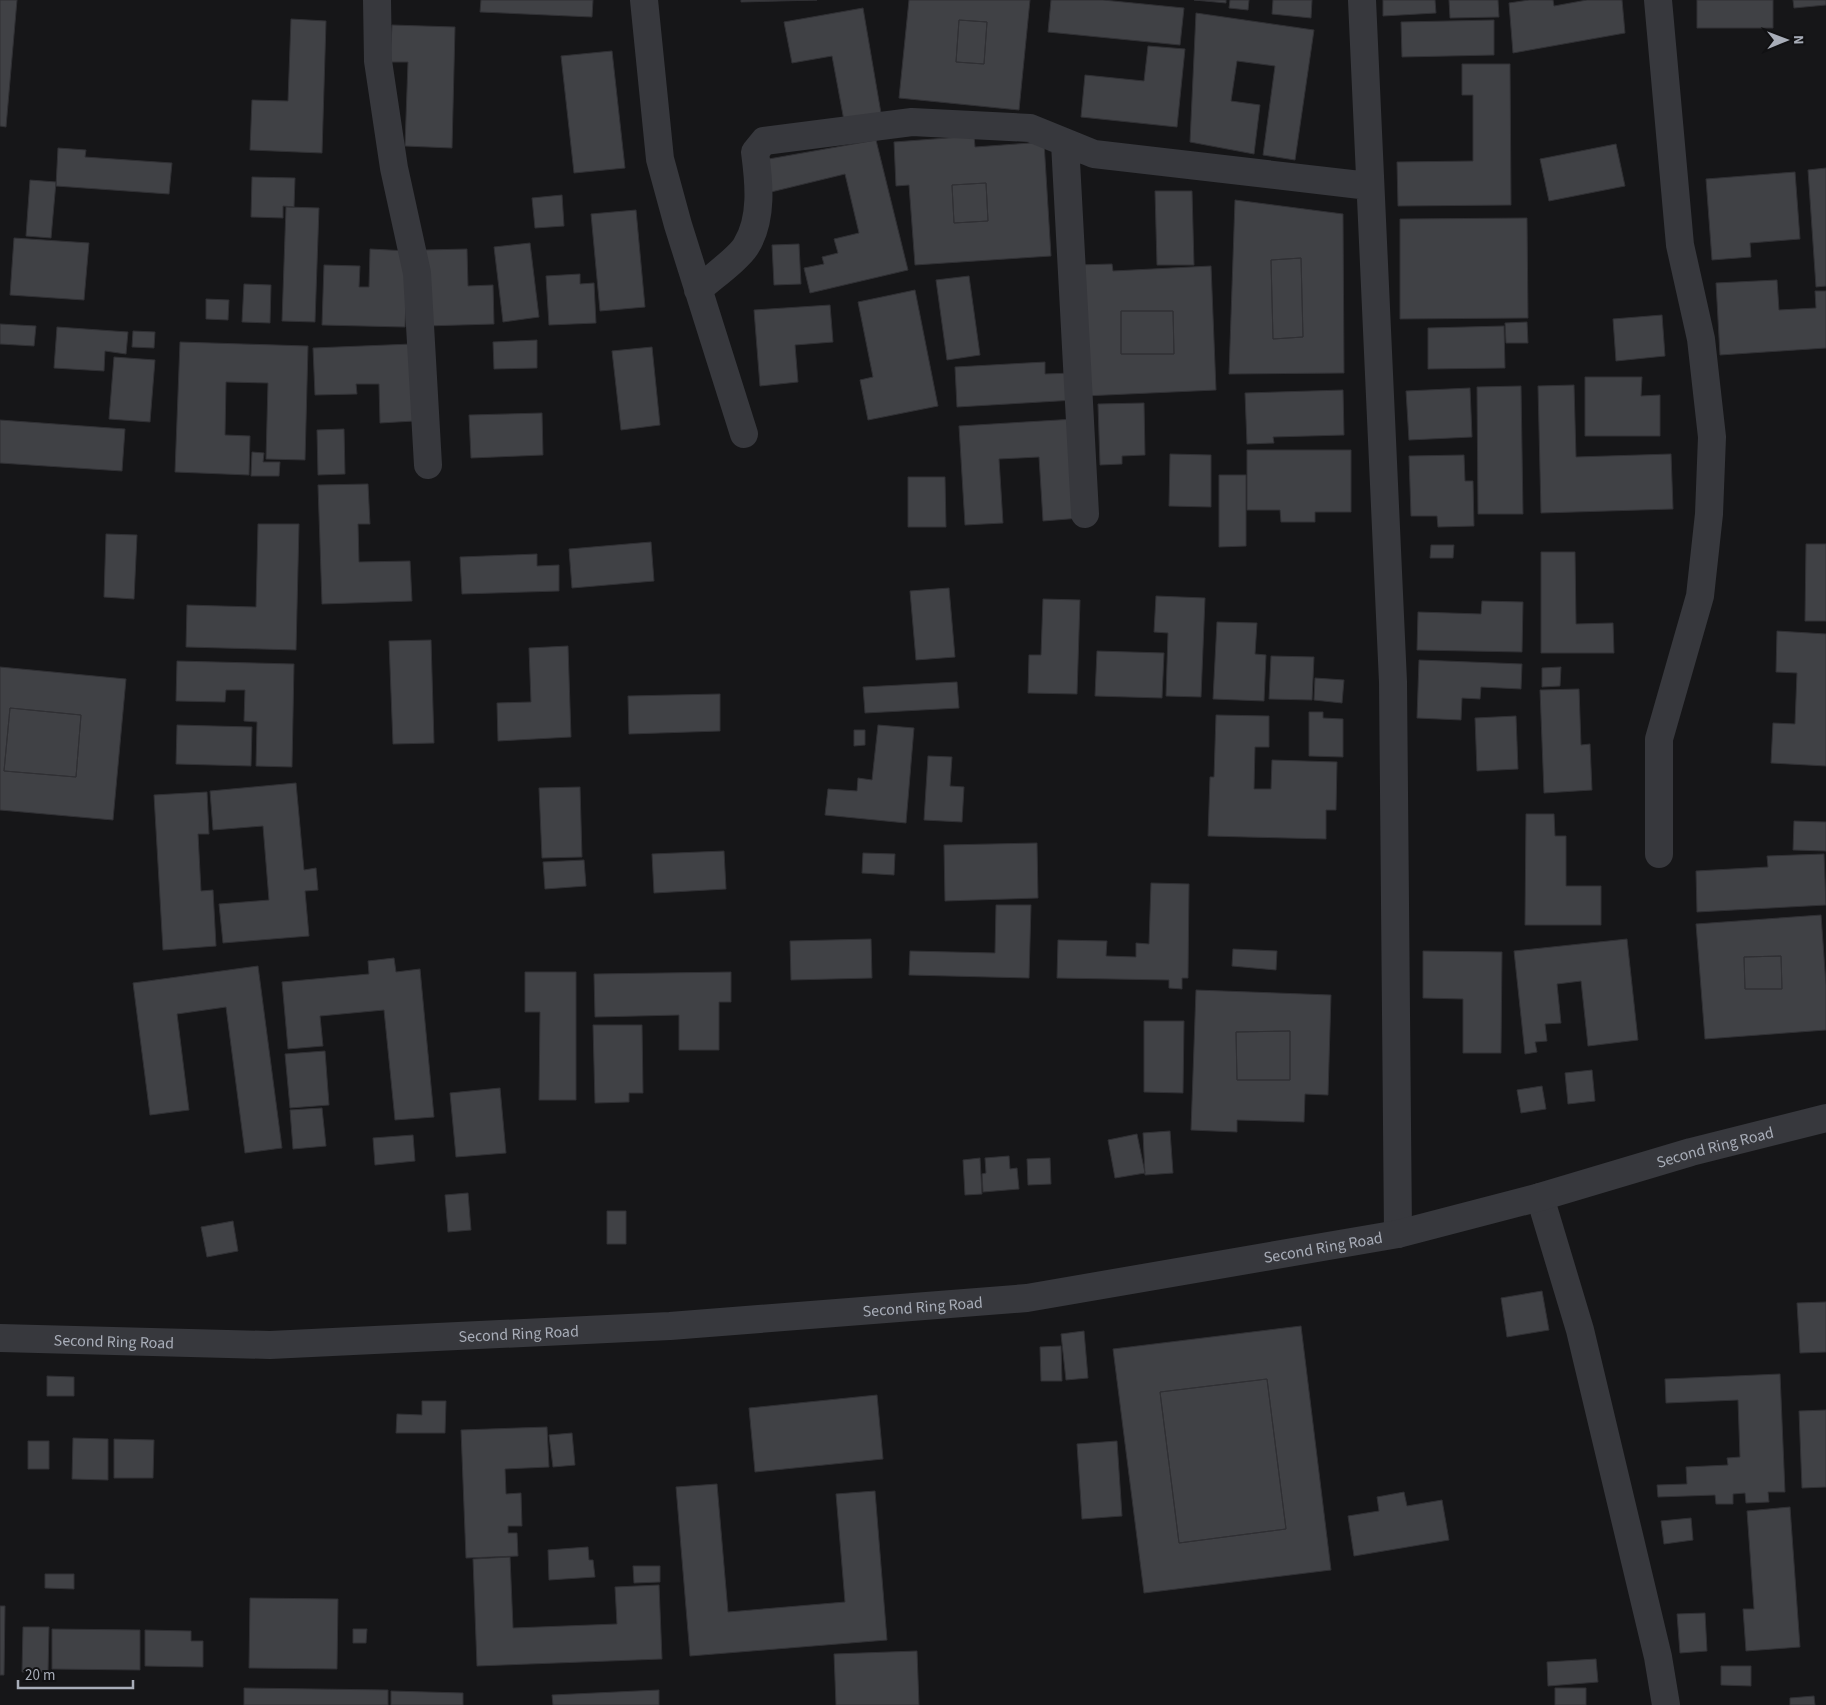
<svg xmlns="http://www.w3.org/2000/svg" width="1826" height="1705" font-family="'Source Sans 3',sans-serif">
<style>
.building{fill:#404145;stroke:#303034;fill-rule:evenodd}
.lines{fill:none;stroke-linecap:round;stroke-linejoin:round}
.minor{stroke:#37383d;stroke-width:28}
.tertiary{stroke:#37383d;stroke-width:28}
.labels{text-anchor:middle;stroke-width:5;stroke-linejoin:round;paint-order:stroke}
.street-label{font-size:16px;fill:#a8adb8;stroke:#111113}
</style>
<rect width="100%" height="100%" fill="#161618"/>
<path class="building" d="M 0,0 L 17,0 L 6,127 L 0,126 Z
M 481,0 L 593,0 L 592,17 L 480,12 Z
M 741,0 L 817,0 L 741,2 Z
M 909,0 L 1030,0 L 1019,110 L 899,98 ZM 959,20 L 987,22 L 984,64 L 956,62 Z
M 1051,0 L 1103,0 L 1184,8 L 1180,45 L 1048,32 Z
M 1194,0 L 1226,0 L 1226,3 Z
M 1230,0 L 1249,0 L 1248,10 L 1229,8 Z
M 1273,0 L 1312,0 L 1311,18 L 1272,14 Z
M 1383,0 L 1435,0 L 1436,13 L 1383,16 Z
M 1449,0 L 1498,0 L 1499,17 L 1450,18 Z
M 1529,0 L 1553,0 L 1554,6 L 1587,0 L 1622,0 L 1625,33 L 1513,53 L 1509,3 Z
M 1697,0 L 1773,0 L 1773,28 L 1697,28 Z
M 1793,0 L 1826,0 L 1826,5 L 1794,8 Z
M 863,8 L 882,119 L 845,126 L 832,56 L 792,63 L 784,22 Z
M 1196,13 L 1314,30 L 1295,160 L 1263,155 L 1275,66 L 1237,61 L 1231,101 L 1260,105 L 1254,154 L 1190,142 Z
M 291,19 L 326,21 L 322,153 L 250,150 L 252,100 L 288,101 Z
M 959,20 L 987,22 L 984,64 L 956,62 Z
M 1494,20 L 1494,55 L 1402,57 L 1401,22 Z
M 392,25 L 455,27 L 452,148 L 405,146 L 408,62 L 390,62 Z
M 1148,46 L 1185,49 L 1177,127 L 1081,117 L 1085,75 L 1144,81 Z
M 612,51 L 625,168 L 574,173 L 561,56 Z
M 1462,64 L 1510,64 L 1511,205 L 1398,206 L 1397,162 L 1473,161 L 1473,95 L 1462,95 Z
M 974,136 L 975,147 L 1044,142 L 1051,256 L 915,265 L 909,185 L 896,186 L 894,142 ZM 986,183 L 988,221 L 954,223 L 952,185 Z
M 876,140 L 908,270 L 810,293 L 804,268 L 824,264 L 822,257 L 838,253 L 834,239 L 859,233 L 845,174 L 771,192 L 763,160 Z
M 1616,144 L 1625,186 L 1549,201 L 1540,159 Z
M 58,148 L 86,150 L 85,157 L 172,163 L 169,194 L 56,186 Z
M 1826,168 L 1826,286 L 1816,287 L 1808,170 Z
M 1795,172 L 1800,239 L 1750,243 L 1751,257 L 1712,260 L 1706,179 Z
M 252,177 L 295,178 L 294,207 L 283,206 L 283,218 L 251,217 Z
M 30,180 L 56,182 L 51,238 L 26,236 Z
M 986,183 L 988,221 L 954,223 L 952,185 Z
M 1155,191 L 1192,191 L 1194,265 L 1157,265 Z
M 562,195 L 564,226 L 535,228 L 532,198 Z
M 1235,200 L 1343,214 L 1344,373 L 1229,374 ZM 1301,258 L 1303,337 L 1273,339 L 1271,260 Z
M 286,207 L 319,208 L 315,322 L 282,321 Z
M 636,210 L 645,307 L 600,311 L 591,214 Z
M 1527,218 L 1528,318 L 1400,319 L 1400,219 Z
M 14,238 L 89,243 L 84,300 L 10,295 Z
M 530,243 L 539,317 L 503,322 L 494,247 Z
M 799,244 L 801,284 L 774,285 L 772,245 Z
M 370,249 L 408,251 L 405,327 L 322,325 L 324,265 L 360,266 L 359,287 L 369,287 Z
M 467,249 L 468,286 L 493,285 L 494,324 L 425,326 L 425,250 Z
M 1301,258 L 1303,337 L 1273,339 L 1271,260 Z
M 1112,264 L 1113,271 L 1211,266 L 1216,390 L 1084,396 L 1077,265 ZM 1121,311 L 1173,311 L 1174,354 L 1121,354 Z
M 580,274 L 580,284 L 594,283 L 596,323 L 549,325 L 546,276 Z
M 969,276 L 980,355 L 947,360 L 936,280 Z
M 1777,280 L 1779,310 L 1816,308 L 1815,291 L 1826,291 L 1826,348 L 1720,355 L 1716,283 Z
M 244,284 L 271,285 L 270,323 L 242,322 Z
M 915,290 L 938,406 L 868,420 L 860,380 L 873,377 L 858,302 Z
M 206,299 L 229,300 L 228,320 L 206,319 Z
M 830,305 L 833,342 L 795,345 L 798,382 L 760,386 L 754,310 Z
M 1121,311 L 1173,311 L 1174,354 L 1121,354 Z
M 1662,315 L 1665,356 L 1616,361 L 1613,319 Z
M 1527,322 L 1528,343 L 1506,343 L 1505,323 Z
M 0,324 L 36,326 L 34,346 L 0,344 Z
M 1504,326 L 1505,368 L 1428,369 L 1428,328 Z
M 57,327 L 128,332 L 126,354 L 105,351 L 104,371 L 54,368 Z
M 133,331 L 155,332 L 154,348 L 132,347 Z
M 537,340 L 537,368 L 494,369 L 493,342 Z
M 180,342 L 308,346 L 305,460 L 266,459 L 268,383 L 226,382 L 225,435 L 250,436 L 249,475 L 175,472 Z
M 412,344 L 414,421 L 380,423 L 379,384 L 356,384 L 357,394 L 315,395 L 313,348 Z
M 652,347 L 660,425 L 621,430 L 612,351 Z
M 114,357 L 155,360 L 150,422 L 109,419 Z
M 1045,362 L 1045,374 L 1073,373 L 1075,400 L 957,407 L 955,367 Z
M 1585,377 L 1642,377 L 1641,396 L 1660,395 L 1660,436 L 1585,436 Z
M 1574,385 L 1576,457 L 1671,454 L 1673,509 L 1541,513 L 1538,386 Z
M 1521,386 L 1523,514 L 1478,514 L 1477,387 Z
M 1470,388 L 1472,437 L 1409,440 L 1406,391 Z
M 1343,390 L 1344,435 L 1273,437 L 1274,443 L 1247,444 L 1245,393 Z
M 1144,403 L 1145,455 L 1122,456 L 1122,464 L 1100,465 L 1098,404 Z
M 542,413 L 543,455 L 471,458 L 469,415 Z
M 1075,419 L 1081,518 L 1043,521 L 1039,457 L 999,459 L 1003,523 L 965,525 L 959,426 Z
M 0,420 L 125,429 L 122,471 L 0,463 Z
M 344,429 L 345,474 L 318,475 L 317,430 Z
M 1247,450 L 1351,450 L 1351,512 L 1315,512 L 1315,522 L 1281,522 L 1280,510 L 1247,510 Z
M 252,452 L 264,453 L 263,462 L 280,462 L 279,476 L 251,476 Z
M 1170,454 L 1211,455 L 1211,507 L 1169,506 Z
M 1464,455 L 1465,481 L 1473,481 L 1474,526 L 1438,527 L 1437,516 L 1411,516 L 1409,456 Z
M 1219,475 L 1246,475 L 1246,546 L 1219,547 Z
M 908,477 L 945,477 L 946,527 L 908,527 Z
M 368,484 L 370,524 L 358,524 L 359,562 L 410,561 L 412,601 L 322,604 L 318,485 Z
M 258,524 L 299,524 L 296,650 L 186,647 L 187,605 L 256,607 Z
M 106,534 L 137,535 L 134,599 L 104,597 Z
M 651,542 L 654,581 L 572,588 L 569,549 Z
M 1806,544 L 1826,544 L 1826,621 L 1805,621 Z
M 1431,545 L 1454,545 L 1453,558 L 1430,558 Z
M 1541,552 L 1575,552 L 1576,624 L 1613,623 L 1614,653 L 1541,653 Z
M 537,554 L 537,566 L 559,565 L 559,591 L 462,594 L 460,557 Z
M 949,588 L 955,657 L 916,660 L 910,591 Z
M 1156,596 L 1205,598 L 1201,697 L 1166,696 L 1168,633 L 1154,632 Z
M 1043,599 L 1080,600 L 1077,694 L 1028,693 L 1029,655 L 1041,655 Z
M 1482,601 L 1523,602 L 1522,652 L 1417,650 L 1418,612 L 1481,614 Z
M 1217,622 L 1257,623 L 1255,654 L 1266,655 L 1264,701 L 1213,699 Z
M 1777,631 L 1826,634 L 1826,766 L 1771,763 L 1773,723 L 1795,724 L 1797,673 L 1776,672 Z
M 431,640 L 434,743 L 393,744 L 389,641 Z
M 568,646 L 571,737 L 498,741 L 497,703 L 531,702 L 529,648 Z
M 1097,651 L 1164,653 L 1162,698 L 1095,696 Z
M 1271,656 L 1314,657 L 1312,700 L 1269,699 Z
M 1419,660 L 1522,664 L 1521,689 L 1481,687 L 1480,699 L 1462,698 L 1461,720 L 1417,718 Z
M 177,661 L 294,664 L 292,767 L 256,766 L 257,722 L 244,721 L 245,690 L 226,690 L 225,702 L 176,701 Z
M 0,667 L 126,679 L 113,820 L 0,810 ZM 10,708 L 81,715 L 76,777 L 4,771 Z
M 1561,667 L 1560,686 L 1542,687 L 1542,668 Z
M 1315,678 L 1344,680 L 1342,703 L 1314,700 Z
M 957,682 L 959,708 L 865,713 L 863,687 Z
M 1579,689 L 1581,745 L 1590,744 L 1592,790 L 1544,793 L 1540,690 Z
M 720,694 L 720,731 L 629,734 L 628,696 Z
M 10,708 L 81,715 L 76,777 L 4,771 Z
M 1309,712 L 1323,712 L 1323,718 L 1343,719 L 1343,757 L 1309,756 Z
M 1216,715 L 1269,716 L 1269,747 L 1255,747 L 1254,789 L 1271,789 L 1272,760 L 1337,762 L 1336,810 L 1326,810 L 1326,839 L 1208,836 L 1210,777 L 1214,777 Z
M 1516,716 L 1518,769 L 1477,771 L 1475,718 Z
M 177,725 L 252,727 L 251,766 L 176,764 Z
M 878,725 L 914,728 L 906,823 L 825,815 L 828,789 L 857,791 L 858,778 L 872,780 Z
M 854,730 L 865,730 L 865,745 L 854,746 Z
M 928,756 L 952,757 L 950,786 L 964,787 L 962,822 L 924,820 Z
M 296,783 L 304,870 L 316,868 L 318,890 L 305,891 L 309,936 L 223,943 L 219,904 L 269,900 L 263,826 L 213,830 L 210,791 Z
M 580,787 L 582,857 L 542,858 L 539,788 Z
M 207,792 L 209,834 L 198,834 L 201,891 L 213,890 L 216,946 L 163,950 L 154,795 Z
M 1526,814 L 1554,814 L 1555,836 L 1566,836 L 1566,886 L 1601,886 L 1601,925 L 1525,925 Z
M 1794,821 L 1826,822 L 1826,851 L 1793,850 Z
M 1037,843 L 1038,898 L 945,901 L 944,845 Z
M 724,851 L 726,889 L 654,893 L 652,854 Z
M 863,853 L 895,854 L 894,875 L 862,873 Z
M 1824,854 L 1826,905 L 1697,912 L 1696,871 L 1768,867 L 1767,856 Z
M 584,860 L 586,886 L 545,889 L 543,862 Z
M 1151,883 L 1189,884 L 1188,978 L 1182,978 L 1182,989 L 1169,988 L 1169,980 L 1057,978 L 1058,940 L 1107,941 L 1106,956 L 1136,957 L 1136,943 L 1149,944 Z
M 996,905 L 1031,905 L 1029,978 L 909,975 L 910,951 L 995,953 Z
M 1821,915 L 1826,985 L 1826,1030 L 1705,1039 L 1696,924 ZM 1781,956 L 1782,989 L 1745,989 L 1744,957 Z
M 871,939 L 872,978 L 791,980 L 790,941 Z
M 1627,939 L 1638,1040 L 1588,1046 L 1581,981 L 1557,984 L 1561,1023 L 1545,1024 L 1547,1041 L 1535,1042 L 1537,1052 L 1525,1054 L 1514,951 Z
M 1233,949 L 1277,951 L 1276,970 L 1232,966 Z
M 1423,951 L 1502,952 L 1501,1053 L 1463,1053 L 1463,999 L 1423,998 Z
M 1781,956 L 1782,989 L 1745,989 L 1744,957 Z
M 394,958 L 396,972 L 420,969 L 434,1117 L 395,1120 L 384,1010 L 320,1016 L 323,1046 L 288,1049 L 282,982 L 369,974 L 368,961 Z
M 258,966 L 282,1148 L 245,1153 L 226,1007 L 177,1014 L 189,1110 L 150,1115 L 133,983 Z
M 525,972 L 576,972 L 576,1100 L 539,1100 L 540,1012 L 525,1012 Z
M 731,972 L 731,1002 L 719,1002 L 719,1050 L 679,1050 L 679,1015 L 595,1017 L 594,974 Z
M 1196,990 L 1331,995 L 1328,1095 L 1305,1094 L 1304,1122 L 1237,1120 L 1237,1132 L 1191,1130 ZM 1290,1031 L 1290,1080 L 1237,1080 L 1236,1032 Z
M 1144,1021 L 1184,1021 L 1183,1093 L 1144,1092 Z
M 593,1025 L 642,1025 L 643,1093 L 629,1093 L 629,1102 L 595,1103 Z
M 1290,1031 L 1290,1080 L 1237,1080 L 1236,1032 Z
M 325,1051 L 329,1105 L 290,1108 L 285,1054 Z
M 1592,1070 L 1595,1101 L 1568,1104 L 1565,1073 Z
M 1542,1086 L 1546,1109 L 1521,1113 L 1517,1090 Z
M 500,1088 L 506,1153 L 456,1157 L 450,1093 Z
M 322,1108 L 326,1146 L 293,1149 L 290,1110 Z
M 1170,1131 L 1173,1173 L 1145,1175 L 1143,1133 Z
M 1137,1134 L 1145,1173 L 1115,1178 L 1108,1140 Z
M 413,1135 L 415,1161 L 375,1165 L 373,1138 Z
M 1009,1156 L 1010,1169 L 1017,1168 L 1019,1189 L 983,1192 L 982,1174 L 986,1173 L 985,1158 Z
M 980,1158 L 982,1194 L 965,1195 L 963,1160 Z
M 1050,1158 L 1051,1184 L 1028,1185 L 1027,1159 Z
M 468,1193 L 471,1230 L 448,1232 L 445,1195 Z
M 607,1211 L 626,1211 L 626,1244 L 607,1244 Z
M 233,1221 L 238,1251 L 207,1257 L 201,1227 Z
M 1542,1291 L 1549,1330 L 1507,1337 L 1501,1298 Z
M 1826,1302 L 1826,1352 L 1800,1353 L 1797,1303 Z
M 1301,1326 L 1331,1570 L 1144,1593 L 1113,1349 ZM 1267,1379 L 1286,1529 L 1179,1543 L 1160,1392 Z
M 1084,1331 L 1088,1378 L 1066,1380 L 1061,1334 Z
M 1061,1346 L 1062,1381 L 1041,1381 L 1040,1347 Z
M 1780,1374 L 1785,1492 L 1768,1492 L 1769,1502 L 1746,1503 L 1745,1493 L 1733,1494 L 1733,1504 L 1716,1504 L 1715,1495 L 1658,1497 L 1657,1485 L 1687,1484 L 1686,1467 L 1728,1465 L 1727,1458 L 1740,1457 L 1738,1400 L 1666,1403 L 1665,1379 Z
M 47,1376 L 74,1377 L 74,1396 L 47,1396 Z
M 1267,1379 L 1286,1529 L 1179,1543 L 1160,1392 Z
M 877,1395 L 883,1459 L 755,1472 L 749,1408 Z
M 422,1401 L 446,1401 L 445,1433 L 396,1433 L 397,1414 L 422,1415 Z
M 1826,1410 L 1826,1487 L 1802,1488 L 1799,1411 Z
M 547,1427 L 549,1467 L 505,1469 L 506,1494 L 521,1493 L 522,1526 L 508,1526 L 508,1533 L 517,1533 L 518,1556 L 466,1558 L 461,1430 Z
M 572,1433 L 575,1465 L 553,1467 L 549,1435 Z
M 73,1438 L 108,1439 L 108,1480 L 72,1479 Z
M 114,1439 L 154,1440 L 153,1478 L 114,1478 Z
M 28,1441 L 49,1441 L 49,1469 L 28,1469 Z
M 1117,1441 L 1122,1516 L 1082,1519 L 1077,1444 Z
M 717,1484 L 728,1612 L 845,1602 L 836,1494 L 875,1491 L 887,1640 L 690,1656 L 676,1487 Z
M 1404,1492 L 1407,1506 L 1442,1500 L 1449,1540 L 1354,1556 L 1348,1516 L 1379,1511 L 1377,1497 Z
M 1790,1507 L 1800,1647 L 1746,1651 L 1743,1609 L 1754,1609 L 1747,1511 Z
M 1691,1518 L 1693,1540 L 1664,1544 L 1661,1521 Z
M 588,1547 L 589,1560 L 593,1560 L 595,1577 L 549,1580 L 548,1550 Z
M 510,1557 L 513,1628 L 617,1624 L 615,1587 L 659,1585 L 662,1659 L 477,1666 L 473,1559 Z
M 633,1566 L 660,1566 L 660,1582 L 634,1583 Z
M 45,1574 L 74,1574 L 74,1589 L 45,1588 Z
M 250,1598 L 338,1599 L 337,1669 L 249,1668 Z
M 0,1606 L 5,1606 L 4,1675 L 0,1675 Z
M 1705,1613 L 1707,1651 L 1680,1653 L 1677,1614 Z
M 23,1627 L 49,1627 L 48,1672 L 22,1672 Z
M 52,1629 L 140,1630 L 140,1670 L 52,1669 Z
M 353,1629 L 367,1629 L 366,1643 L 353,1643 Z
M 145,1630 L 191,1631 L 191,1641 L 203,1641 L 203,1667 L 145,1666 Z
M 917,1651 L 919,1705 L 836,1705 L 834,1654 Z
M 1596,1659 L 1598,1682 L 1548,1686 L 1547,1662 Z
M 1721,1666 L 1751,1666 L 1751,1686 L 1721,1685 Z
M 244,1688 L 388,1690 L 388,1705 L 244,1705 Z
M 1555,1688 L 1586,1688 L 1586,1705 L 1555,1705 Z
M 659,1690 L 659,1705 L 553,1705 L 552,1695 Z
M 391,1691 L 463,1693 L 463,1705 L 391,1705 Z
M 1814,1696 L 1815,1705 L 1790,1705 L 1790,1698 Z"/>
<g class="lines">
<path class="minor" d="M 377,0 L 378,61 L 394,168 L 417,273 L 428,465
M 644,0 L 660,159 L 678,225 L 744,434
M 1362,0 L 1393,682 L 1398,1234
M 1658,0 L 1680,245 L 1701,339 L 1712,437 L 1709,514 L 1700,596 L 1659,739 L 1659,854
M 1065,143 L 1085,514
M 698,290 C 710,279 739,258 746,246 C 763,219 759,182 755,152 L 764,141 L 912,122 L 1030,128 L 1094,154 L 1369,186
M 1540,1197 L 1580,1330 L 1658,1657 L 1666,1705"/>
<path class="tertiary" id="s1" d="M 0,1338 L 270,1345 L 670,1326 L 1027,1298 L 1398,1234 L 1540,1197 L 1691,1152 L 1826,1118"/>
</g>
<g class="labels">
<g class="street-label">
<text dy="6" stroke="none"><textPath href="#s1" startOffset="1734">Second Ring Road</textPath></text>
<text dy="6" stroke="none"><textPath href="#s1" startOffset="1329">Second Ring Road</textPath></text>
<text dy="6" stroke="none"><textPath href="#s1" startOffset="924">Second Ring Road</textPath></text>
<text dy="6" stroke="none"><textPath href="#s1" startOffset="519">Second Ring Road</textPath></text>
<text dy="6" stroke="none"><textPath href="#s1" startOffset="114">Second Ring Road</textPath></text>
</g>
</g>
<g transform="translate(1786 40) rotate(89)" stroke="#111113" stroke-width="4" paint-order="stroke">
<path d="M0-4L9 19L0 12L-9 19Z" fill="#a8adb8"/>
<text y="-8" font-size="14" font-weight="bold" text-anchor="middle" fill="#a8adb8">N</text>
</g>
<path d="M18 1680v8h115v-8" fill="none" stroke="#a8adb8" stroke-width="2.5"/>
<text x="25" y="1680" font-size="15" fill="#a8adb8" stroke="#111113" stroke-width="4" paint-order="stroke">20 m</text>
</svg>
